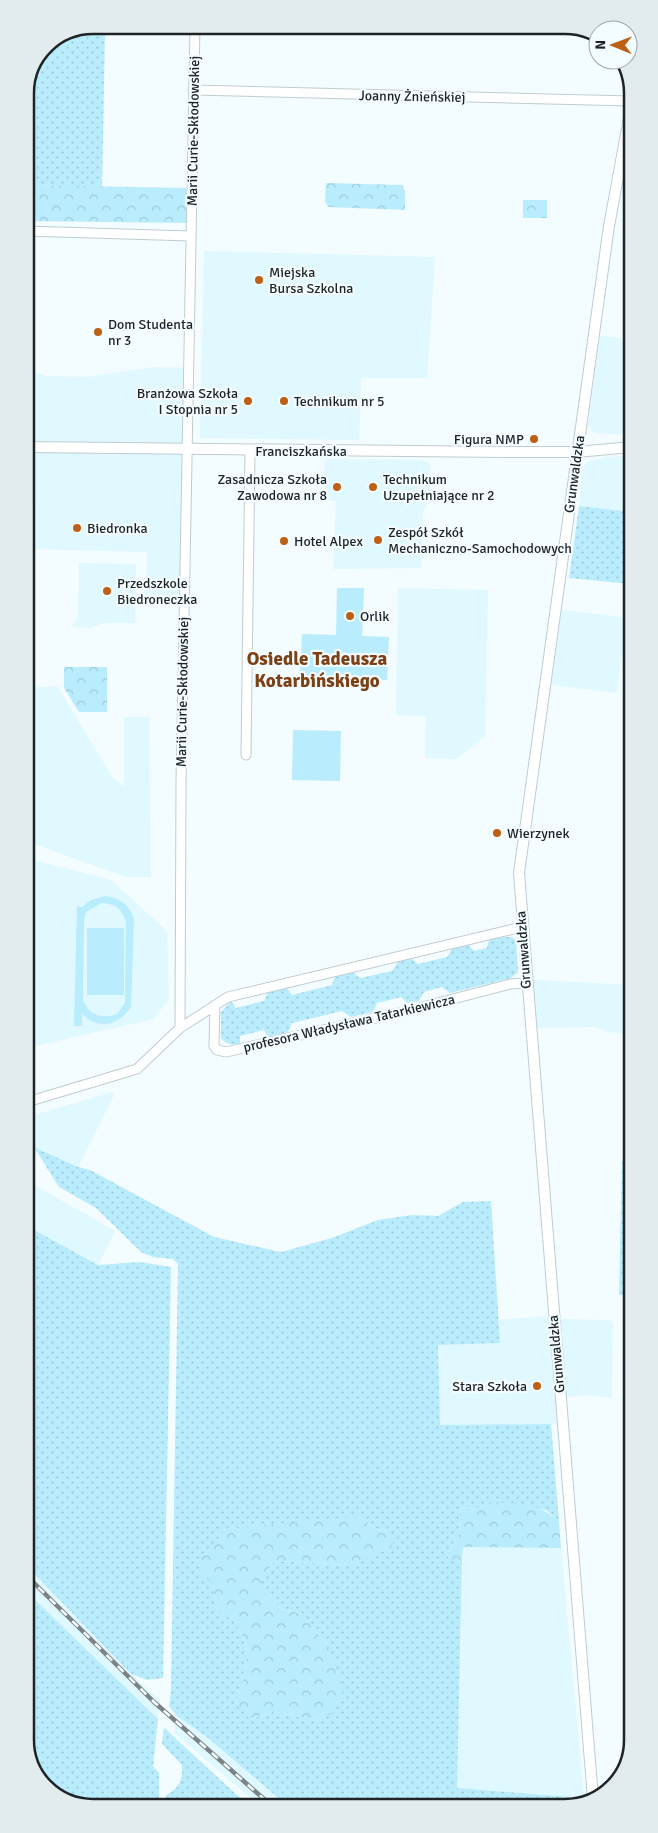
<svg xmlns="http://www.w3.org/2000/svg" width="658" height="1833" font-family="Signika,sans-serif">
<style>
.built{fill:#e0f8ff}
.grass{fill:url(#grass-dots);fill-rule:evenodd}
.forest{fill:url(#forest-crowns)}
.pitch{fill:#b9ecfc;fill-rule:evenodd}
.lines{fill:none;stroke-linecap:round;stroke-linejoin:round}
.minor-casing{stroke:#becdd1;stroke-width:11}
.tertiary-casing{stroke:#becdd1;stroke-width:12}
.minor{stroke:#fff;stroke-width:9}
.tertiary{stroke:#fff;stroke-width:10}
.rail-casing{stroke:#7d8487;stroke-width:4.5}
.rail{stroke:#f3fcff;stroke-width:2.5;stroke-dasharray:8;stroke-linecap:butt}
.poi-dot{fill:#bd5f14;stroke:#f3fcff;stroke-width:2}
.labels{text-anchor:middle;stroke-width:4.5;stroke-linejoin:round;paint-order:stroke}
.street-label{font-size:14px;fill:#1e2426;stroke:#f3fcff}
.poi-label{font-size:14px;fill:#1e2426;stroke:#f3fcff;text-anchor:start}
.district-label{font-size:19px;font-weight:bold;fill:#7d4014;stroke:#f3fcff}
.rim{fill:none;stroke:#1e2426;stroke-width:2.5}
</style>
<defs>
<pattern id="grass-dots" width="8" height="8" patternUnits="userSpaceOnUse" patternTransform="scale(1.25)"><rect width="8" height="8" fill="#b9ecfc"/><path d="M2 2h.1M6 6h.1" fill="none" stroke="#9fcad8" stroke-width="1.8" stroke-linecap="round"/></pattern>
<pattern id="forest-crowns" width="20" height="18" patternUnits="userSpaceOnUse" patternTransform="scale(1.25)"><rect width="20" height="18" fill="#b9ecfc"/><path d="M2 6a3 3 0 1 1 6 0M12 15a3 3 0 1 1 6 0" fill="none" stroke="#9fcad8"/></pattern>
</defs>
<rect width="100%" height="100%" fill="#f3fcff"/>
<path class="built" d="M 204,251 L 435,257 L 427,378 L 361,378 L 359,440 L 200,438 Z
M 600,336 L 622,338 L 621,342 L 631,343 L 631,435 L 594,433 L 588,426 Z
M 153,367 L 186,368 L 179,596 L 146,596 L 147,552 L 26,549 L 26,370 L 47,376 L 88,377 Z
M 631,456 L 631,512 L 579,506 L 583,468 L 587,462 L 605,457 Z
M 325,459 L 422,460 L 430,464 L 430,495 L 423,513 L 421,568 L 333,569 L 336,501 L 324,500 Z
M 79,563 L 136,564 L 135,623 L 103,623 L 90,628 L 72,626 L 78,617 Z
M 398,588 L 488,590 L 485,736 L 456,759 L 425,758 L 426,716 L 396,715 Z
M 562,610 L 631,618 L 631,657 L 621,656 L 617,693 L 551,685 Z
M 57,686 L 113,778 L 124,787 L 124,717 L 149,717 L 151,877 L 126,877 L 26,841 L 26,688 Z
M 26,858 L 111,880 L 167,931 L 169,998 L 154,1019 L 26,1048 Z
M 533,980 L 632,985 L 632,1034 L 607,1032 L 596,1027 L 537,1028 Z
M 113,1092 L 114,1095 L 78,1167 L 27,1143 L 27,1117 Z
M 27,1181 L 115,1231 L 98,1265 L 27,1226 Z
M 549,1316 L 557,1424 L 440,1426 L 438,1345 L 500,1343 L 499,1320 Z
M 557,1319 L 610,1320 L 613,1323 L 612,1398 L 587,1395 L 565,1397 Z
M 463,1547 L 561,1548 L 584,1798 L 457,1788 Z
M 27,1566 L 131,1674 L 160,1700 L 158,1719 L 27,1592 Z
M 176,1715 L 208,1738 L 289,1807 L 261,1807 L 174,1733 Z"/>
<path class="grass" d="M 70,35 L 105,35 L 102,187 L 25,185 L 25,89 L 45,45 Z
M 579,506 L 631,512 L 631,584 L 569,578 Z
M 504,937 L 512,937 L 516,941 L 518,972 L 511,978 L 450,993 L 442,987 L 424,992 L 419,1001 L 407,1003 L 401,997 L 377,1003 L 373,1012 L 351,1017 L 342,1011 L 292,1023 L 288,1032 L 267,1037 L 264,1030 L 240,1036 L 240,1043 C 232,1046 228,1044 221,1039 L 221,1012 L 231,1001 L 236,1008 L 264,1001 L 267,993 L 287,988 L 292,995 L 332,985 L 335,977 L 353,972 L 360,978 L 392,971 L 398,962 L 411,958 L 418,964 L 447,957 L 452,949 L 469,945 L 474,951 L 487,948 L 489,940 Z
M 34,1147 L 78,1167 L 90,1170 L 214,1237 L 281,1252 L 332,1238 L 378,1220 L 412,1215 L 438,1216 L 463,1202 L 491,1201 L 500,1343 L 438,1345 L 440,1425 L 551,1424 L 559,1522 L 546,1510 L 490,1502 L 475,1509 L 467,1507 L 460,1509 L 459,1534 L 447,1554 L 449,1559 L 462,1562 L 457,1788 L 584,1798 L 585,1805 L 289,1807 L 208,1738 L 176,1715 L 169,1706 L 171,1691 L 178,1264 L 173,1259 L 153,1257 L 141,1252 L 96,1208 L 59,1187 ZM 358,1516 L 374,1528 L 387,1531 L 351,1565 L 274,1561 L 261,1579 L 261,1591 L 273,1596 L 281,1609 L 303,1614 L 317,1720 L 273,1712 L 251,1719 L 236,1703 C 241,1687 251,1658 245,1641 C 242,1634 238,1629 235,1620 L 217,1611 L 213,1584 Z
M 622,1161 L 632,1161 L 632,1296 L 619,1295 Z
M 27,1226 L 98,1265 L 139,1262 L 171,1267 L 163,1678 L 147,1680 L 131,1674 L 27,1566 Z
M 27,1592 L 158,1719 L 153,1766 L 159,1773 L 159,1808 L 88,1808 L 51,1794 L 27,1758 Z
M 164,1727 L 174,1737 L 250,1807 L 166,1807 L 166,1795 C 179,1789 183,1779 182,1765 L 162,1744 Z"/>
<path class="forest" d="M 326,183 L 402,185 L 405,191 L 405,210 L 328,207 L 325,201 Z
M 25,185 L 186,188 L 187,223 L 25,221 Z
M 523,200 L 547,200 L 547,218 L 523,218 Z
M 64,667 L 107,667 L 107,712 L 79,712 L 64,688 Z
M 490,1502 C 521,1504 535,1500 559,1522 L 561,1548 L 463,1547 L 462,1562 L 449,1559 L 447,1554 L 459,1534 L 460,1509 L 467,1507 L 475,1509 Z
M 358,1516 L 374,1528 L 387,1531 L 395,1537 L 391,1548 L 351,1565 L 274,1561 L 261,1579 L 261,1591 L 273,1596 L 281,1609 L 303,1614 L 333,1655 L 343,1695 L 333,1713 L 317,1720 L 273,1712 L 250,1719 L 236,1703 C 241,1686 251,1658 245,1641 C 242,1634 238,1629 235,1620 L 217,1611 L 213,1584 L 199,1570 L 200,1556 L 215,1546 L 224,1529 Z"/>
<path class="pitch" d="M 337,588 L 364,588 L 362,636 L 389,637 L 387,680 L 300,676 L 302,634 L 336,635 Z
M 293,730 L 341,731 L 340,781 L 292,780 Z
M 105,896 C 120,898 129,904 134,919 L 131,1007 C 118,1026 99,1030 82,1014 L 82,1026 L 74,1026 L 77,906 L 82,907 L 91,900 ZM 102,903 C 116,904 121,908 126,921 L 125,1003 L 117,1014 C 102,1019 89,1016 83,1000 L 84,919 L 86,912 Z
M 87,928 L 124,928 L 124,995 L 87,995 Z"/>
<g class="lines">
<defs>
<path id="minor" d="M 193,90 L 631,101
M 25,231 L 191,236
M 246,755 L 250,451
M 215,1005 L 214,1046 L 217,1050 L 226,1052 L 407,1011 L 510,984 L 526,983
M 180,1028 L 181,784 L 195,25
M 27,1102 L 137,1069 L 180,1028 L 228,997 L 522,927"/>
<path id="tertiary" d="M 26,447 L 506,452 L 577,452 L 631,447
M 593,1799 L 519,873 L 609,226 L 631,107"/>
</defs>
<use href="#minor" class="minor-casing"/>
<use href="#tertiary" class="tertiary-casing"/>
<use href="#minor" class="minor"/>
<use href="#tertiary" class="tertiary"/>
<defs>
<path id="rail" d="M 27,1576 L 154,1702 L 273,1807"/>
</defs>
<use href="#rail" class="rail-casing"/>
<use href="#rail" class="rail"/>
</g>
<g class="poi-dot">
<circle cx="259" cy="280" r="5"/>
<circle cx="98" cy="332" r="5"/>
<circle cx="248" cy="401" r="5"/>
<circle cx="284" cy="401" r="5"/>
<circle cx="534" cy="439" r="5"/>
<circle cx="337" cy="487" r="5"/>
<circle cx="373" cy="487" r="5"/>
<circle cx="77" cy="528" r="5"/>
<circle cx="378" cy="540" r="5"/>
<circle cx="284" cy="541" r="5"/>
<circle cx="107" cy="591" r="5"/>
<circle cx="350" cy="616" r="5"/>
<circle cx="497" cy="833" r="5"/>
<circle cx="537" cy="1386" r="5"/>
</g>
<g class="labels">
<g class="street-label">
<text transform="translate(412 96) rotate(1)" y="5">Joanny Żnieńskiej</text>
<text transform="translate(193 131) rotate(-89)" y="5">Marii Curie-Skłodowskiej</text>
<text x="301" y="456">Franciszkańska</text>
<text transform="translate(574 474) rotate(-82)" y="5">Grunwaldzka</text>
<text transform="translate(182 692) rotate(-89)" y="5">Marii Curie-Skłodowskiej</text>
<text transform="translate(523 950) rotate(-94)" y="5">Grunwaldzka</text>
<text transform="translate(349 1023) rotate(-13)" y="5">profesora Władysława Tatarkiewicza</text>
<text transform="translate(556 1354) rotate(-95)" y="5">Grunwaldzka</text>
</g>
<g class="poi-label">
<text x="269" y="277">Miejska<tspan x="269" dy="16">Bursa Szkolna</tspan></text>
<text x="108" y="329">Dom Studenta<tspan x="108" dy="16">nr 3</tspan></text>
<text x="238" y="398" text-anchor="end">Branżowa Szkoła<tspan x="238" dy="16">I Stopnia nr 5</tspan></text>
<text x="294" y="406">Technikum nr 5</text>
<text x="524" y="444" text-anchor="end">Figura NMP</text>
<text x="327" y="484" text-anchor="end">Zasadnicza Szkoła<tspan x="327" dy="16">Zawodowa nr 8</tspan></text>
<text x="383" y="484">Technikum<tspan x="383" dy="16">Uzupełniające nr 2</tspan></text>
<text x="87" y="533">Biedronka</text>
<text x="388" y="537">Zespół Szkół<tspan x="388" dy="16">Mechaniczno-Samochodowych</tspan></text>
<text x="294" y="546">Hotel Alpex</text>
<text x="117" y="588">Przedszkole<tspan x="117" dy="16">Biedroneczka</tspan></text>
<text x="360" y="621">Orlik</text>
<text x="507" y="838">Wierzynek</text>
<text x="527" y="1391" text-anchor="end">Stara Szkoła</text>
</g>
<g class="district-label">
<text x="317" y="665">Osiedle Tadeusza<tspan x="317" dy="22">Kotarbińskiego</tspan></text>
</g>
</g>
<path d="M0 0H658V1833H0ZM93 34H565A59 59 0 0 1 624 93V1740A59 59 0 0 1 565 1799H93A59 59 0 0 1 34 1740V93A59 59 0 0 1 93 34Z" fill="#e2ebee" fill-rule="evenodd"/>
<path class="rim" d="M93 34H565A59 59 0 0 1 624 93V1740A59 59 0 0 1 565 1799H93A59 59 0 0 1 34 1740V93A59 59 0 0 1 93 34Z"/>
<g transform="translate(613 45) rotate(271)"><circle r="24" fill="#f3fcff" stroke="#9ea6a8"/>
<path d="M0-4L9 19L0 12L-9 19Z" fill="#bd5f14"/>
<text y="-8" font-size="14" font-weight="bold" text-anchor="middle" fill="#1e2426">N</text>
</g>
</svg>
